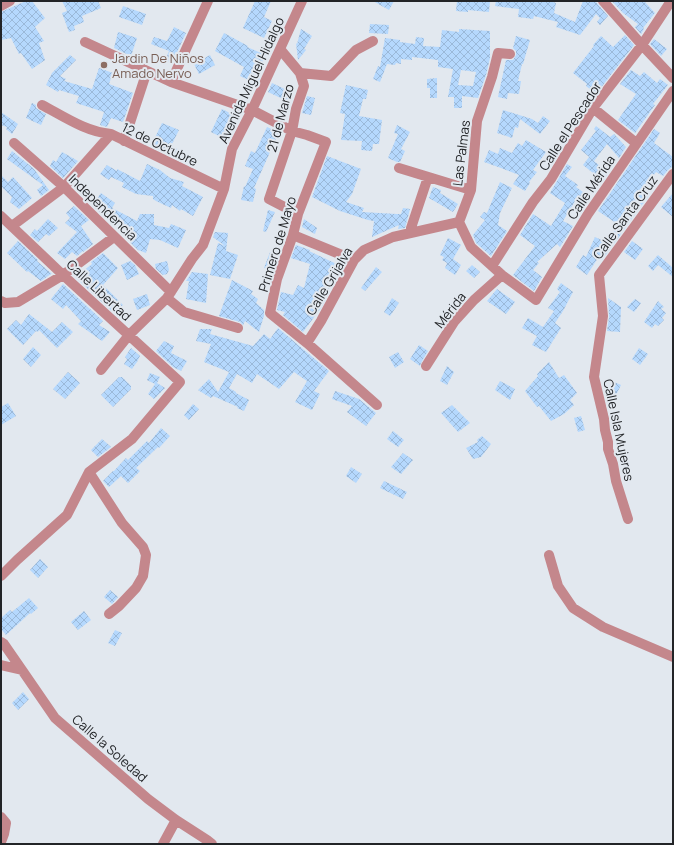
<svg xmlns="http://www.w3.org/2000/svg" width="674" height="845" font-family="Manrope,sans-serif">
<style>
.building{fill:url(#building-cross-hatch);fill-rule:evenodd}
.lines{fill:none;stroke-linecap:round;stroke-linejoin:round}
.minor{stroke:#c4878c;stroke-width:10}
.education-dot{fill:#8d6e63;stroke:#e2e8ef;stroke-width:1.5}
.labels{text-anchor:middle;stroke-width:4;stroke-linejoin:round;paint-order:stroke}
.education-label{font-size:13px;fill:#785e54;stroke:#e2e8ef;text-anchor:start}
.street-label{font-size:13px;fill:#222427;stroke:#e2e8ef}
</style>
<defs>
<pattern id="building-cross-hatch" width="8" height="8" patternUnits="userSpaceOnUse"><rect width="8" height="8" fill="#b5d8fd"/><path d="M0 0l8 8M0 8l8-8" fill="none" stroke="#9bb9d9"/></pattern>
</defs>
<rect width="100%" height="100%" fill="#e2e8ef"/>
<path class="building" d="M 26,1 L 32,1 L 45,18 L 35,27 L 44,41 L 39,43 L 45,60 L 32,69 L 21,53 L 19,54 L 11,38 L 1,40 L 1,12 Z
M 62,1 L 98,1 L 101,8 L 82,16 L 84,22 L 74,26 L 75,30 L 69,32 L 62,13 L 67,11 Z
M 255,1 L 271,1 L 264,17 L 272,21 L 264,38 L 243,28 Z
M 373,1 L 394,1 L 389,10 Z
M 457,1 L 490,1 L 489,12 L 468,10 L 468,12 L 456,11 Z
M 496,1 L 553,1 L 553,2 L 556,3 L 554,13 L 575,22 L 583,1 L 595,1 L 608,16 L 600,25 L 597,22 L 600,18 L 596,14 L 580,35 L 556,27 L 558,22 L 534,16 L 533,19 L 518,17 L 519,9 L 495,6 Z
M 612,1 L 644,1 L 655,13 L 643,28 L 644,29 L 641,34 L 635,27 L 638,24 L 623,13 Z
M 123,6 L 146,14 L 142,25 L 119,17 Z
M 370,24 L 389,25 L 388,34 L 369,33 Z
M 174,27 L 186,33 L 172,63 L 165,60 L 169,51 L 151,44 L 154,37 L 167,41 Z
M 301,29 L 312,36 L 304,49 L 306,50 L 298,60 L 296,43 L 297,44 Z
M 459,29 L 490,31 L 490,58 L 486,75 L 478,98 L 462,96 L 462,108 L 454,108 L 454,97 L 448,97 L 453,69 L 438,67 L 438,60 L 412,57 L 412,60 L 401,59 L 401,64 L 396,63 L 395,65 L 387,64 L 380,82 L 373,79 L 378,66 L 380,67 L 385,38 L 400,40 L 400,42 L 415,44 L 416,37 L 424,38 L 423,46 L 440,47 L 442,30 L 459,32 ZM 461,70 L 476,72 L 473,86 L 458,85 Z
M 118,32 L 137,38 L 131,56 L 114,48 Z
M 224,33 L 248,46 L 247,47 L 266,55 L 258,72 L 260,72 L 258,77 L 260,78 L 257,84 L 240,76 L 244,67 L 215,51 Z
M 625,35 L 634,45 L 596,94 L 586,86 L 587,84 L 573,73 L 594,46 L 593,45 L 601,36 L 613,47 Z
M 516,36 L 530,40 L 523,64 L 522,64 L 518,81 L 521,81 L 519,94 L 508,93 L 507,99 L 498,97 L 506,60 L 513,60 L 516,55 L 516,51 L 513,48 Z
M 654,39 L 667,49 L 661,56 L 650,44 Z
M 70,55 L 76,60 L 60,76 L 66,79 L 64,81 L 92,89 L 99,68 L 113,73 L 109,84 L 133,93 L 123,122 L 111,118 L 107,127 L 100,125 L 104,112 L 76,103 L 79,96 L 59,90 L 58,92 L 46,85 L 52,73 Z
M 210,55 L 215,65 L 199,74 L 194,64 Z
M 631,70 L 640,76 L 644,72 L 657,83 L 660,79 L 668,85 L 653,104 L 655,105 L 635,133 L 618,120 L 636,94 L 620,84 Z
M 437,78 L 437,98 L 430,98 L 430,88 L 427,88 L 427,79 Z
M 272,83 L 291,92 L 287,101 L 268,92 Z
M 346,85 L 368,90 L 366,99 L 363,99 L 359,116 L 382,120 L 379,144 L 373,144 L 372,151 L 361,150 L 362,141 L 341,140 L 345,114 L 340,113 Z
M 307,96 L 315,98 L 311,115 L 302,113 Z
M 32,103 L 36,105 L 36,108 L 39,110 L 46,114 L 41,125 L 26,118 Z
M 222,109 L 234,115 L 223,138 L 211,132 Z
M 503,110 L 532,119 L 538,123 L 543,116 L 550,121 L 540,134 L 520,119 L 518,128 L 515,127 L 512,138 L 497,133 Z
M 1,112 L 18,124 L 12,134 L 6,129 L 7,127 L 1,125 Z
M 162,123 L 179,130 L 171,146 L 184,152 L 180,160 L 151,146 Z
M 397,125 L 410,132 L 401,149 L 405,151 L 400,162 L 397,162 L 388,158 L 398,134 L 394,133 Z
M 596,126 L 610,137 L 614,134 L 626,147 L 619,158 L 607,144 L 594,161 L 581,150 L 596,131 L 594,129 Z
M 267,127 L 279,132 L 254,188 L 256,189 L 253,202 L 241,200 L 244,186 L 245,187 L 253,169 L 245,166 L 251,151 L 255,153 Z
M 654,129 L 660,133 L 654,143 L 673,157 L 673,166 L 668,170 L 663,176 L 656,172 L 643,189 L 650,194 L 602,260 L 598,258 L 587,275 L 576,267 L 583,255 L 586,257 L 595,237 L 606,242 L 619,225 L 598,211 Z
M 526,140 L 546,152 L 533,170 L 537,172 L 529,182 L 530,183 L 525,191 L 513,184 L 519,175 L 501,168 L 484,162 L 489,150 L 498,154 L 500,148 L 512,153 L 518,143 L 522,146 Z
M 12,151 L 34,169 L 49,190 L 41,196 L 37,190 L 43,185 L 7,159 Z
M 62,152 L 78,161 L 63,178 L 50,166 L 53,160 L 56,162 Z
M 327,156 L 361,169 L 352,194 L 346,202 L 364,208 L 362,212 L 397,214 L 401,214 L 403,208 L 410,209 L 405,228 L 398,229 L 399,225 L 372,237 L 374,221 L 368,220 L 340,211 L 312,197 Z
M 589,157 L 600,166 L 607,175 L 603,181 L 583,165 Z
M 147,164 L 160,170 L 170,178 L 184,182 L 182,186 L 203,197 L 193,216 L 181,209 L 180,211 L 172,205 L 171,208 L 156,201 L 153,199 L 153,196 L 136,194 L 122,187 L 124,183 L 111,177 L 109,180 L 100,174 L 107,165 L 117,171 L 117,169 L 140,181 Z
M 567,164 L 572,167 L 565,176 L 578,185 L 576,187 L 587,195 L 582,202 L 577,198 L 563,221 L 573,226 L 560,247 L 557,244 L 537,262 L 539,263 L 533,270 L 542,277 L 534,291 L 513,275 L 535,246 L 520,235 L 533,214 L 551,226 L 565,203 L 550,193 Z
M 1,175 L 8,182 L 13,177 L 32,198 L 19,209 L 10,202 L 12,197 L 1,186 Z
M 500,182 L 512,188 L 500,213 L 498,225 L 507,231 L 491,256 L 476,243 L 473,235 L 485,220 L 480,217 L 484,212 L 487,213 Z
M 433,187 L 441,190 L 440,193 L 458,204 L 453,212 L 429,198 Z
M 101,193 L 115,203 L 112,208 L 137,221 L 140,214 L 154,214 L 154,225 L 169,228 L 171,224 L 186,230 L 178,248 L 160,240 L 150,239 L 146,253 L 138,250 L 130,242 L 133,233 L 111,222 L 92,206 Z
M 673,193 L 673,217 L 661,207 Z
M 74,206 L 89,220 L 81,226 L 93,244 L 83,252 L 83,251 L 77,256 L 72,252 L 65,259 L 57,253 L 77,232 L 65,223 L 70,218 L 66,213 Z
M 268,210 L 275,212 L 266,232 L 263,231 Z
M 48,219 L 58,228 L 49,236 L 46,234 L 38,242 L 30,235 L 35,229 L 37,231 Z
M 304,219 L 317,228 L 315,234 L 302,227 Z
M 215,232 L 228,233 L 226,251 L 238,255 L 230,279 L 210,275 L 218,243 L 225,246 L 213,237 Z
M 448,238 L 461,245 L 453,259 L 461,265 L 455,275 L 445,268 L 447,263 L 442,260 L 444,257 L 440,255 Z
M 18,241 L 38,260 L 37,261 L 52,274 L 51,274 L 41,281 L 28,271 L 27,272 L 7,253 Z
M 632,241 L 643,249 L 635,260 L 624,252 Z
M 296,245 L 310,250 L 309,251 L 343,267 L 336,279 L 323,297 L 326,299 L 321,308 L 303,332 L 283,315 L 285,312 L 277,310 L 281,292 L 293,295 L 298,285 L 304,288 L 310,264 L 291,258 Z
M 270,252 L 279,255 L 273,271 L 264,268 Z
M 103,253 L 118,268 L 103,285 L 123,305 L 114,313 L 75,277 L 92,264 L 91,262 Z
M 658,255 L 673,268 L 673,277 L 658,265 L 653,271 L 648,266 Z
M 130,261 L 135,265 L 139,274 L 127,280 L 121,265 Z
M 167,261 L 169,270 L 167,274 L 163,275 L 156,269 L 155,264 Z
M 472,265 L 480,272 L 474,278 L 466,271 Z
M 376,267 L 382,272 L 365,291 L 361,288 Z
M 192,272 L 208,274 L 206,303 L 186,299 L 189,281 L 186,281 Z
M 232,280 L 253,291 L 251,294 L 258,299 L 256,303 L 264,310 L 264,316 L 263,319 L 259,332 L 245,321 L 243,325 L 240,322 L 219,316 Z
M 561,283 L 573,292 L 563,311 L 555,323 L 561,328 L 546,352 L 532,345 L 537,336 L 522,328 L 528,318 L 543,327 L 554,311 L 548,308 L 560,292 L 557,289 Z
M 63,284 L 103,321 L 99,325 L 110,332 L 102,341 L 78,324 L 81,321 L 66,305 L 63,309 L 51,299 Z
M 497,289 L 515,302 L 506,314 L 487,301 Z
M 147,294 L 150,305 L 137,310 L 133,299 Z
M 392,298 L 399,303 L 390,316 L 384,312 Z
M 608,298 L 621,307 L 620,332 L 607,331 L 609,317 Z
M 635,299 L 641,303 L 634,312 L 627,307 Z
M 658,301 L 664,307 L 661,309 L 666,313 L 662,318 L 664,320 L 658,326 L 655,324 L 652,328 L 644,322 Z
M 29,314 L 52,332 L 62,322 L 73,332 L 57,348 L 39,330 L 38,332 L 36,331 L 23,345 L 7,329 L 16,320 L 21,325 Z
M 278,328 L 329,371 L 314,391 L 320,394 L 312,410 L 295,402 L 307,381 L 294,372 L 279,389 L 257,374 L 252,383 L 237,374 L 229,388 L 236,392 L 236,393 L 249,400 L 244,411 L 237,408 L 238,407 L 213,396 L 211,398 L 198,390 L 209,379 L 218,392 L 229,372 L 204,362 L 211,344 L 196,341 L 200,329 L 212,329 L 210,334 L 253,346 L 264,334 L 270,339 Z
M 164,341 L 174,346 L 171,353 L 187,361 L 181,371 L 173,367 L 156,351 Z
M 419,345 L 428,351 L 421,363 L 420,366 L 410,359 Z
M 33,347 L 41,355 L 31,367 L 23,359 Z
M 131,348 L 140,356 L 137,362 L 132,369 L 124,364 L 127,359 L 125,357 Z
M 639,348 L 648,354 L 640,365 L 632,359 Z
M 398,352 L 404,362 L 395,368 L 389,357 Z
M 549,362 L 559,378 L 564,375 L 577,393 L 570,400 L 574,405 L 564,414 L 551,421 L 539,406 L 537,407 L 525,391 L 538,376 L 537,374 Z
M 447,366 L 454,372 L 447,385 L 440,381 Z
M 68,372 L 80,383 L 65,399 L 53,389 Z
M 150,373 L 160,377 L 157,383 L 165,388 L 154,399 L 148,394 L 155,384 L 147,380 Z
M 119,377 L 122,377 L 131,386 L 131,389 L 113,407 L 101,395 Z
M 500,381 L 515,389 L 510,400 L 495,390 Z
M 612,381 L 621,385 L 615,397 L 607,393 Z
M 335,391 L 359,399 L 376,413 L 366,426 L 347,412 L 352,406 L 332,399 Z
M 8,403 L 16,416 L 1,425 L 1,407 Z
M 193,404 L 199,409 L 189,420 L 184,415 Z
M 452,405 L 470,423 L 458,432 L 441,413 Z
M 581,416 L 585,430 L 578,432 L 574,418 Z
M 161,428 L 170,436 L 159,448 L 158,447 L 136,468 L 140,471 L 128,483 L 121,476 L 109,487 L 103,481 L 113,471 L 114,471 L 126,458 L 128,460 L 147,441 L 149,443 Z
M 393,431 L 404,440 L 398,447 L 387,439 Z
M 482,436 L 491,444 L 481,457 L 473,459 L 466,448 L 478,442 L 477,440 Z
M 102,439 L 111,447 L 98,457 L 91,450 Z
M 403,453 L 413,460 L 401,474 L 391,467 Z
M 351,467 L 362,474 L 356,483 L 346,476 Z
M 384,481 L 407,492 L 403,499 L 380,488 Z
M 40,559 L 48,567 L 38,578 L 30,570 Z
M 110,590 L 118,597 L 112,604 L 104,597 Z
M 29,598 L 38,608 L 31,614 L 30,613 L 6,635 L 1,629 L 1,618 L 10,610 L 12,612 Z
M 84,611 L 91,620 L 78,630 L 71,622 Z
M 115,630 L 122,633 L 115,646 L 108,643 Z
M 23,692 L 29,699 L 18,710 L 12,703 Z"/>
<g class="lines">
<path class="minor" d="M 603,1 L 642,45 L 673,78
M 1,6 L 10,1
M 85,42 L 171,82 L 252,110 L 292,131 L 307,135 L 326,142 L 298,214 L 293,235 L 277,279 L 270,313 L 307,343 L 377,405
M 280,49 L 300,73 L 304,86 L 296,109 L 292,131 L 269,199 L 298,214
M 300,73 L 331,76 L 356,50 L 373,41
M 171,82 L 208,1
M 42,105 C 63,116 86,132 111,134 L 224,189
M 593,108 L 636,143
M 124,141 L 147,71
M 14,143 L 64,187 L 171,292
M 399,168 L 471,190
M 1,216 L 63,275 L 180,382 L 132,439 L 89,472 L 67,515 L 17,560 L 1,576
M 459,222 L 471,190 L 477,121 L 492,77 L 498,53 L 510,54
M 12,226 L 64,187 L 111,134
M 411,233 L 411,228 L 428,177
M 293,235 L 354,260
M 492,266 L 533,202 L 551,179 L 577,135 L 593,108 L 642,45 L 671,1
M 167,298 L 184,312 L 238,328
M 1,301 L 5,303 L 18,302 L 63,275 L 114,237
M 307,343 L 321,321 L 354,260 L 364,250 L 393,237 L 459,222 L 471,247 L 502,275 L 536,300 L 588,214 L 673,91
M 426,366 L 454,322 L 474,300 L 502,275
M 101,370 L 129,335 L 167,298 L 192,259 L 203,245 L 224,189 L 232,149 L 252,110 L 302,1
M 89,472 L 122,523 L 143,547 L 146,555 L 143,576 L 136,588 L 119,606 L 109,614
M 628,519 L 616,481 L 613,464 L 608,449 L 608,442 L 605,430 L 604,419 L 594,377 L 603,316 L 599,275 L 673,174
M 549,555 L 558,586 L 573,608 L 603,627 L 673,657
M 1,642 L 4,644 L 22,670
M 1,665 L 22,670 L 55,718 L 148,799 L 176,820 L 207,840 L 212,844
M 1,817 L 6,823 L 4,834 L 1,842
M 163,844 L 176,820"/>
</g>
<circle class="education-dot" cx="104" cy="65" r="4"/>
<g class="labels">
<g class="education-label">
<text x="112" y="63">Jardin De Niños<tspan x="112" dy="15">Amado Nervo</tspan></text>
</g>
<g class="street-label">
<text transform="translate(251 80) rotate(-65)" y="5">Avenida Miguel Hidalgo</text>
<text transform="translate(280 118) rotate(-75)" y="5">21 de Marzo</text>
<text transform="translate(570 126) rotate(-57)" y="5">Calle el Pescador</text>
<text transform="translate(160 144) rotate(26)" y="5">12 de Octubre</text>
<text transform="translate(461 153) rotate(-83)" y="5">Las Palmas</text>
<text transform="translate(591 187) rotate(-56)" y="5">Calle Mérida</text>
<text transform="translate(103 207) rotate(44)" y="5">Independencia</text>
<text transform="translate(625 217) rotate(-54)" y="5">Calle Santa Cruz</text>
<text transform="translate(277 244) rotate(-73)" y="5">Primero de Mayo</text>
<text transform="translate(329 281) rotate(-59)" y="5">Calle Grijalva</text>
<text transform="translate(99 290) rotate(43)" y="5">Calle Libertad</text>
<text transform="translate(450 310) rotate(-52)" y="5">Mérida</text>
<text transform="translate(619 430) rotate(78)" y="5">Calle Isla Mujeres</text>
<text transform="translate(110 748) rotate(41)" y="5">Calle la Soledad</text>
</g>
</g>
<rect width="674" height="845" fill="none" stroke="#222427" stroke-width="4"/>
</svg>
